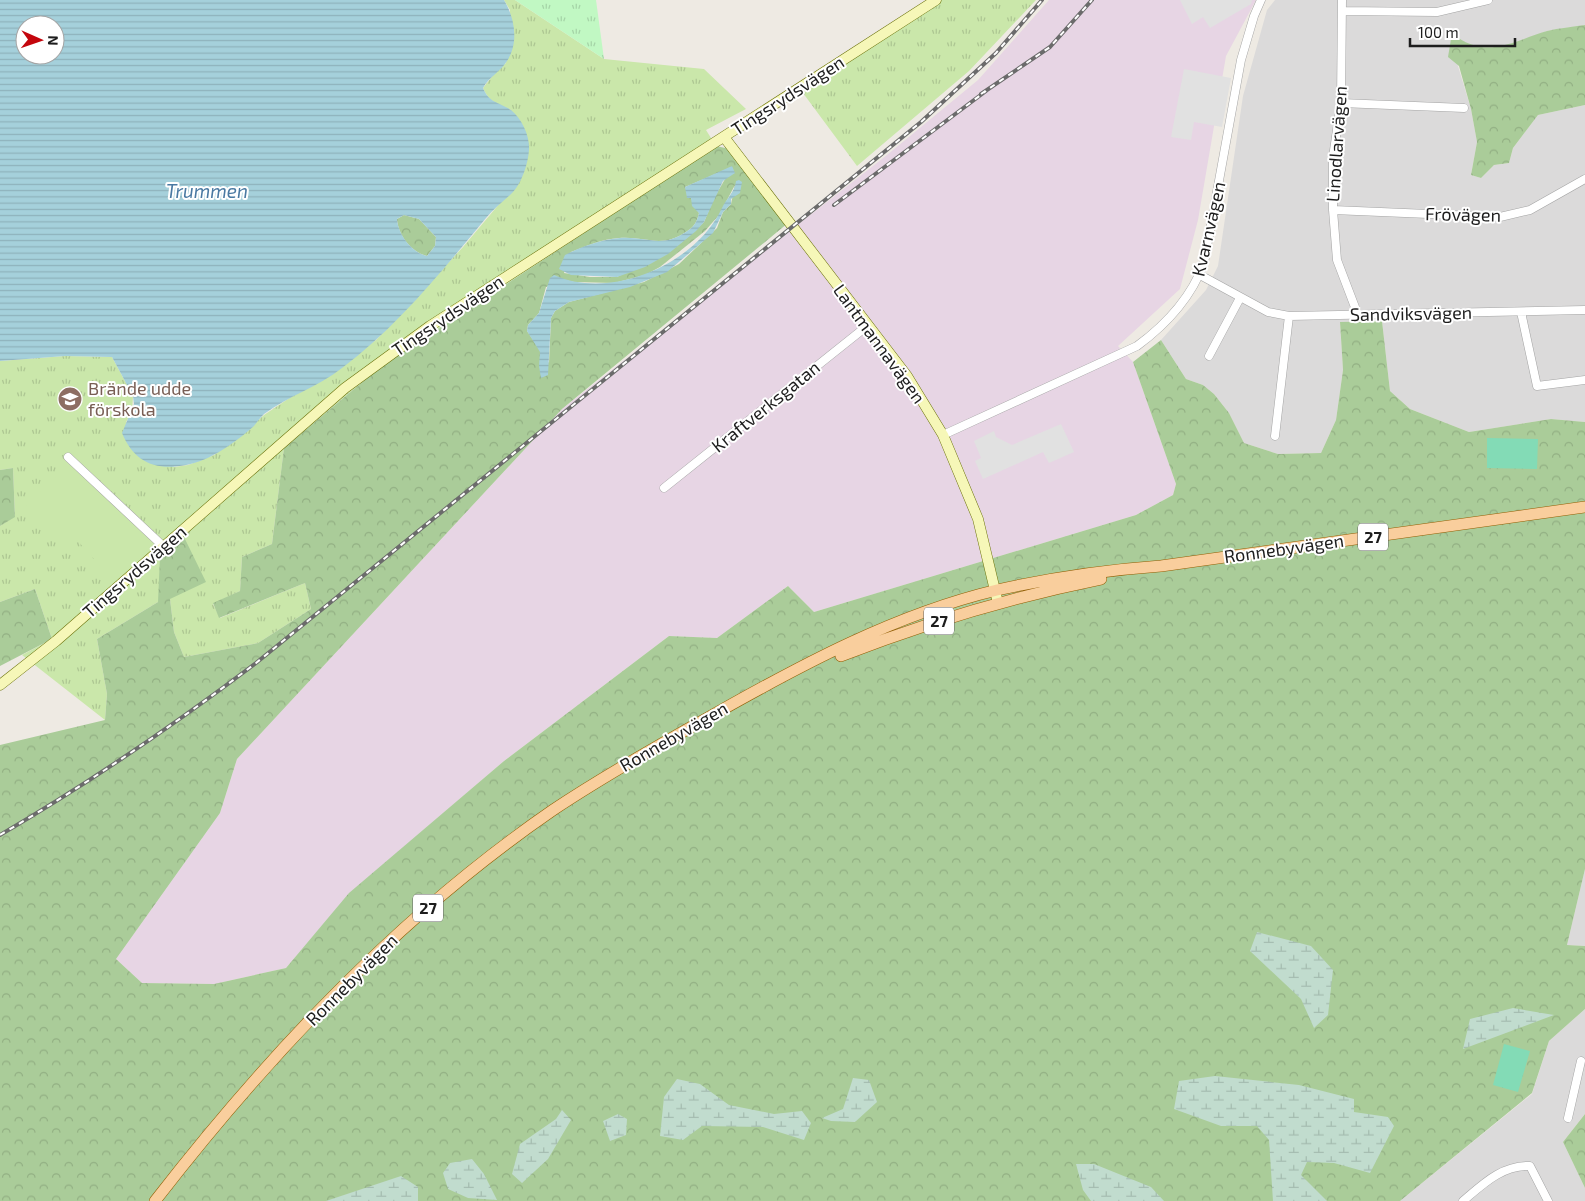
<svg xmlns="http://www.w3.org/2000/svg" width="1585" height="1201" font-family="'Exo 2',sans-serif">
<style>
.residential{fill:#dbdada}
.industrial{fill:#e7d5e4}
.grass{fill:url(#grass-tufts)}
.forest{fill:url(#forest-crowns);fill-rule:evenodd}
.wetland{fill:url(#wetland-marsh)}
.park{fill:url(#park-tufts)}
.garden{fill:#cae7aa}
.pitch{fill:#83dbb6}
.parking{fill:#e1e1e1}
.water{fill:url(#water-rules);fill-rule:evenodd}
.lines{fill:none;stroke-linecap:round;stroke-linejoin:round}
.street-casing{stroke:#a4a4a4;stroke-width:9}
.secondary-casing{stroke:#697008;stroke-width:11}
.primary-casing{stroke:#925e04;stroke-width:12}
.street{stroke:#fff;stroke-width:8}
.secondary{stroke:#f6f7b8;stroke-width:10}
.primary{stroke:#f9ce9d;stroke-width:11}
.rail-casing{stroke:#6b6b6b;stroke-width:4}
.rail{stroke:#fff;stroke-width:2;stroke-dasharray:5.5;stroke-linecap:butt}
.labels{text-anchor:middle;stroke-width:4;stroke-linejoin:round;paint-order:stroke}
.shield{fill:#fff;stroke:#616161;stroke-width:1}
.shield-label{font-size:16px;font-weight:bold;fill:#1d1d1d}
.street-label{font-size:18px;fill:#1d1d1d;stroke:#fff}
.education-label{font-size:18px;fill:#785e54;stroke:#fff;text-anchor:start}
.water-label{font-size:19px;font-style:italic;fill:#4a79a2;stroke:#fff}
</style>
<defs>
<pattern id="grass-tufts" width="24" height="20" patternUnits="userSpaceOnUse" patternTransform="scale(1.25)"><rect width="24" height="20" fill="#cae7aa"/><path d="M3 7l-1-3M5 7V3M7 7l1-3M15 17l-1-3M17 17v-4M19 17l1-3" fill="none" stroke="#adc692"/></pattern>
<pattern id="forest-crowns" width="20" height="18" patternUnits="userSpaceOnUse" patternTransform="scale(1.25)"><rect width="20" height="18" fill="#ac9"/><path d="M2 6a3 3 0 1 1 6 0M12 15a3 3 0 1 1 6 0" fill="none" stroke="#92af83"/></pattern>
<pattern id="wetland-marsh" width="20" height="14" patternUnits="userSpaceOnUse" patternTransform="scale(1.25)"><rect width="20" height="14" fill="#c1dcce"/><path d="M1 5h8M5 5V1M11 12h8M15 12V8" fill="none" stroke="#a5bcb0"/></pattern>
<pattern id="park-tufts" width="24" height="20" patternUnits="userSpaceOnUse" patternTransform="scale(1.25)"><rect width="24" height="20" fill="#c1f8c3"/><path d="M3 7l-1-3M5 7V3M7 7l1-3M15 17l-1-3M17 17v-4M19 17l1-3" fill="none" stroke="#a5d4a7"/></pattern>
<pattern id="water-rules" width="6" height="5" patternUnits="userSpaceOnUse" patternTransform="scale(1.25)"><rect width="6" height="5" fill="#a5d0db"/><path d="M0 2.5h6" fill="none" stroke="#8eb2bc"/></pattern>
</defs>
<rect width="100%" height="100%" fill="#eeeae3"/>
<path class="residential" d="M 1275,0 L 1585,0 L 1585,25 L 1547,31 L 1508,46 L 1475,46 L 1461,41 L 1452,34 L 1451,43 L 1471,109 L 1477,142 L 1471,175 L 1481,178 L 1494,165 L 1509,163 L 1513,148 L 1538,115 L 1585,105 L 1585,422 L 1551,419 L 1469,432 L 1410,409 L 1390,391 L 1382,321 L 1340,322 L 1343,370 L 1336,420 L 1321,453 L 1278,454 L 1244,443 L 1229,413 L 1214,394 L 1203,385 L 1186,379 L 1161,340 L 1206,290 L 1218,266 L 1243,96 L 1267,10 Z
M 1585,869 L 1585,946 L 1567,945 Z
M 1585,1009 L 1585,1114 L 1563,1142 L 1585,1188 L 1585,1201 L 1400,1201 L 1532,1094 L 1549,1041 Z"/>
<path class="industrial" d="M 1049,0 L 1256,0 L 1226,56 L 1198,220 L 1180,289 L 1118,346 L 1133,362 L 1176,484 L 1173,495 L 1136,515 L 814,612 L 788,586 L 717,638 L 669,636 L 504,761 L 350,893 L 286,968 L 214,984 L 142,983 L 116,959 L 220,813 L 237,759 L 562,409 L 887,155 L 978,80 Z"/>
<path class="grass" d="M 504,0 L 515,0 L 604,59 L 704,69 L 746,109 L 706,130 L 716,146 L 379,368 L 284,448 L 272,544 L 242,557 L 240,591 L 213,604 L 220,618 L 305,583 L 311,609 L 258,643 L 184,657 L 174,632 L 170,599 L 158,602 L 97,639 L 107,694 L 105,720 L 22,655 L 52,639 L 35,589 L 0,602 L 0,526 L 15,516 L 13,468 L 0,470 L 0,361 L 65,356 L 112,357 L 133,396 L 132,412 L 126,422 L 174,467 L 188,465 L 214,455 L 243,434 L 264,415 L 376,340 L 463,247 L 500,203 L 513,191 L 511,110 C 498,105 488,101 483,88 L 497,70 L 506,63 L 510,10 Z
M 936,0 L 1036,0 L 969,71 L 857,166 L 800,89 Z"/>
<path class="forest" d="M 1585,25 L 1585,105 L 1538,115 L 1513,148 L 1509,163 L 1494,165 L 1481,178 L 1471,175 L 1477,142 L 1471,109 L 1459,66 L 1448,57 L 1452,33 C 1485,61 1513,41 1547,31 C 1559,28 1572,27 1585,25 Z
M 716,146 L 730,149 L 788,223 L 562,409 L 237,759 L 220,813 L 116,959 L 142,983 L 214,984 L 286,968 L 349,893 L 504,761 L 669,636 L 717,638 L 788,586 L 814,612 L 1136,515 L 1173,495 L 1176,484 L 1133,362 L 1161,340 L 1186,379 L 1203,385 L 1214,394 L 1229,413 L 1244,443 L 1278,454 L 1321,453 L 1336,420 L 1343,370 L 1340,322 L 1382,321 L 1390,391 L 1410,409 L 1469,432 L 1551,419 L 1585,422 L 1585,869 L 1567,945 L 1585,946 L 1585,1009 L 1549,1041 L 1532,1093 L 1400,1201 L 0,1201 L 0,745 L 105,720 L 107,694 L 97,639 L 158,602 L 160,556 L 184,537 L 206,582 L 170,599 L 174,632 L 184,657 L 258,643 L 311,609 L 305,583 L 219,618 L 213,603 L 240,591 L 242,557 L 272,544 L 284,448 L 379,368 ZM 732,167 L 714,198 L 704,222 L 682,242 L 617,277 L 590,277 L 564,273 L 571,252 C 586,246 602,239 619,238 C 646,236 661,249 686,232 C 694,227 697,222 699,213 L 685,187 ZM 735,185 L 731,204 L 723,212 L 717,228 L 679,264 L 644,282 L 569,302 L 555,311 L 551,318 L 549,363 L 527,331 L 528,325 L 539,313 L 546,287 L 565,280 L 574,282 L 614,283 L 645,275 L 660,267 L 705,231 L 719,215 Z
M 404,215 L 419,219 L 436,237 L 435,246 L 427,256 C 411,252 398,235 397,219 Z
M 13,468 L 15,517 L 0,526 L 0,470 Z
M 35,589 L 52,639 L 0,666 L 0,602 Z
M 1585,1114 L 1585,1188 L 1563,1142 Z"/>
<path class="wetland" d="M 1257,932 L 1311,946 L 1333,970 L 1328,1015 L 1314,1028 L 1301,999 L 1250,951 Z
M 1513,1008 L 1554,1015 L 1463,1049 L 1470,1019 Z
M 1215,1076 L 1299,1085 L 1354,1099 L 1354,1112 L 1388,1117 L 1394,1126 L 1370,1173 L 1334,1163 L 1307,1162 L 1301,1175 L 1327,1201 L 1273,1201 L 1269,1140 L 1257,1126 L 1221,1126 L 1174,1109 L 1179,1081 Z
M 853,1078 L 869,1080 L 877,1102 L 855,1122 L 831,1121 L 822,1118 L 843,1109 Z
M 677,1079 L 700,1084 L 729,1105 L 774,1114 L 802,1111 L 811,1123 L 804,1140 L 763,1127 L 702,1126 L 683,1140 L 660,1136 L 664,1097 Z
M 562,1110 L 571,1120 L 548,1159 L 522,1183 L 512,1174 L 520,1144 L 556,1119 Z
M 618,1114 L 627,1119 L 626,1135 L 610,1141 L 603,1121 Z
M 472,1159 L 484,1174 L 497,1200 L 468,1198 L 448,1189 L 443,1173 L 450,1163 Z
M 1076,1164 L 1094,1164 L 1151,1187 L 1164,1201 L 1091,1201 L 1083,1190 Z
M 401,1176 L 418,1187 L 418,1201 L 326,1201 Z"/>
<path class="park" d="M 515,0 L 596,0 L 604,59 Z"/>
<path class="garden" d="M 71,463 L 156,546 L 115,583 L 77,540 L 66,550 L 26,505 Z"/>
<path class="pitch" d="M 1487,438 L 1538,439 L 1537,469 L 1487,468 Z
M 1504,1044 L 1530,1051 L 1518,1092 L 1493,1085 Z"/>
<path class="parking" d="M 1180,0 L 1252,0 L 1251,4 L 1210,28 L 1203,17 L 1192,24 Z
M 1184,69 L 1231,78 L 1222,127 L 1194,122 L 1191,140 L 1171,137 Z
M 1061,424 L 1074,452 L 1049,463 L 1043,452 L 983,479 L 975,461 L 981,458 L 974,441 L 994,431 L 996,437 L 1012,445 Z"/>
<path class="water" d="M 0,0 L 504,0 C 515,18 519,43 507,61 C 501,71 489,77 483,88 C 489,103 499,102 511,110 C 522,119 530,136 529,150 C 528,164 522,182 513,192 C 504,201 494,208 486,218 C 442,271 397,327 342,368 C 318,387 288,396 264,414 C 260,418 257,422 254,426 C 236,442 210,461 186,465 C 155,471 134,462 122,433 L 134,404 L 133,396 L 112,357 L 65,356 L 0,361 ZM 25,25 L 55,25 L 55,55 L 25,55 ZM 404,215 L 419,219 L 436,237 L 435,246 L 427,256 C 411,252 398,234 397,219 Z
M 732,166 L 735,173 L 723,181 L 704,222 L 696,231 L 668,254 L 645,267 L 617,277 L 571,275 L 559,269 L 565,255 C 581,247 602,239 620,238 C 646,236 661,249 686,232 C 694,227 697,222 699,213 L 692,206 L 691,198 L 687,198 L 685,187 Z
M 739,180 L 742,182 L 740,193 L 731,199 L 731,204 L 723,212 L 713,233 L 667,272 L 630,287 L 569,302 L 555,311 L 551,318 L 548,375 L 541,378 L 539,366 L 540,352 L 527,331 L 528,325 L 539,313 L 550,278 L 554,275 C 611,301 696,264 722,208 C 726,199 735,192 736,181 Z"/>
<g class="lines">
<defs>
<path id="street" d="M 1342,0 L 1341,103 L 1333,157 L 1333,210 L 1337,260 L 1358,315
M 1342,11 L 1437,12 L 1488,0
M 1341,103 L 1464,108
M 1333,210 L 1500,217 L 1530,210 L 1585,179
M 1200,275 L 1268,312 L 1289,316 L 1585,310
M 1521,312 L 1537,386 L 1585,380
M 1209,356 L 1240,298
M 943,435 L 1137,346 C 1167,324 1191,298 1204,263 L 1241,60 L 1254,16 L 1261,0
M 1275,436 L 1289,316
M 68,457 L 164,547
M 664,488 L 867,326
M 1568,1118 L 1581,1061
M 1463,1201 C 1483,1184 1502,1165 1530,1166 L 1548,1201"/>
<path id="secondary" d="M 724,137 L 907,376 L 943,435 L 978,519 L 998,603
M 0,685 L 56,641 L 345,388 L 430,326 L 936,0"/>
<path id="primary" d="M 841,656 C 925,623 1012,597 1101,579
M 155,1201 C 269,1054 399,916 553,810 C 604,776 657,746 711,716 C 801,665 896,614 997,590 C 1051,578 1106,570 1161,566 L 1585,507"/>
</defs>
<use href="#street" class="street-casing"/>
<use href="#secondary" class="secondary-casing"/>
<use href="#primary" class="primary-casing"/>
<use href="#street" class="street"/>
<use href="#secondary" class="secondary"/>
<use href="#primary" class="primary"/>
<defs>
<path id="rail" d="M 981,94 L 1050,47 L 1092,0
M 834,205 L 986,91
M 0,835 C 89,783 174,725 256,663 L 921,122 L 996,53 L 1042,0"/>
</defs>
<use href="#rail" class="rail-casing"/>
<use href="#rail" class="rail"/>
</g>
<defs>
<symbol id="school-disc" viewBox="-11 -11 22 22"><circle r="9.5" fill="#8d6e63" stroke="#fff"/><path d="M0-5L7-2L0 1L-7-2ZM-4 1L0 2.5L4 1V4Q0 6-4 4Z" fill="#fff"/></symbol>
</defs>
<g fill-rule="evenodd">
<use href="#school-disc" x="56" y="385" width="28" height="28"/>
</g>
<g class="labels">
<g class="shield">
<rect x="1358" y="523.5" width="30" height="27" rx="4"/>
<rect x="924" y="607.5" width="30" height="27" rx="4"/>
<rect x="413" y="894.5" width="30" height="27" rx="4"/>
</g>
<g class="shield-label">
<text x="1373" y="543">27</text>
<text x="939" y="627">27</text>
<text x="428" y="914">27</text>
</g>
<g class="street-label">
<text transform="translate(788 96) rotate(-33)" y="6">Tingsrydsvägen</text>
<text transform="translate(1337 144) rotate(-86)" y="6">Linodlarvägen</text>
<text transform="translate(1463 215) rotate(1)" y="6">Frövägen</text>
<text transform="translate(1209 229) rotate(-77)" y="6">Kvarnvägen</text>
<text transform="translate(1411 314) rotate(-1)" y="6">Sandviksvägen</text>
<text transform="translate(448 316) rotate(-34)" y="6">Tingsrydsvägen</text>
<text transform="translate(879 344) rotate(54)" y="6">Lantmannavägen</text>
<text transform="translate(766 407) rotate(-39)" y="6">Kraftverksgatan</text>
<text transform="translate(1284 549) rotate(-8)" y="6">Ronnebyvägen</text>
<text transform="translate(135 572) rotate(-41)" y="6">Tingsrydsvägen</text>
<text transform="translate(674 737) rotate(-30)" y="6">Ronnebyvägen</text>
<text transform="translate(352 980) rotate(-45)" y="6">Ronnebyvägen</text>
</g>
<g class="education-label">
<text x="88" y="395">Brände udde<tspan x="88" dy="21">förskola</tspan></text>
</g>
<g class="water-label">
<text x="207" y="198">Trummen</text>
</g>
</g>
<g transform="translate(40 40) rotate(92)"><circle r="24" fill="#ffffff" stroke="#a5a5a5"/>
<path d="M0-4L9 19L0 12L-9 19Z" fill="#c4060d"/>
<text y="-8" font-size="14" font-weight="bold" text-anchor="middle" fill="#1d1d1d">N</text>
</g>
<path d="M1410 38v8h105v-8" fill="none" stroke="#1d1d1d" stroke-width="2.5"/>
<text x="1418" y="38" font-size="15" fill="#1d1d1d" stroke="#ffffff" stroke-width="4" paint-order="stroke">100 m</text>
</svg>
